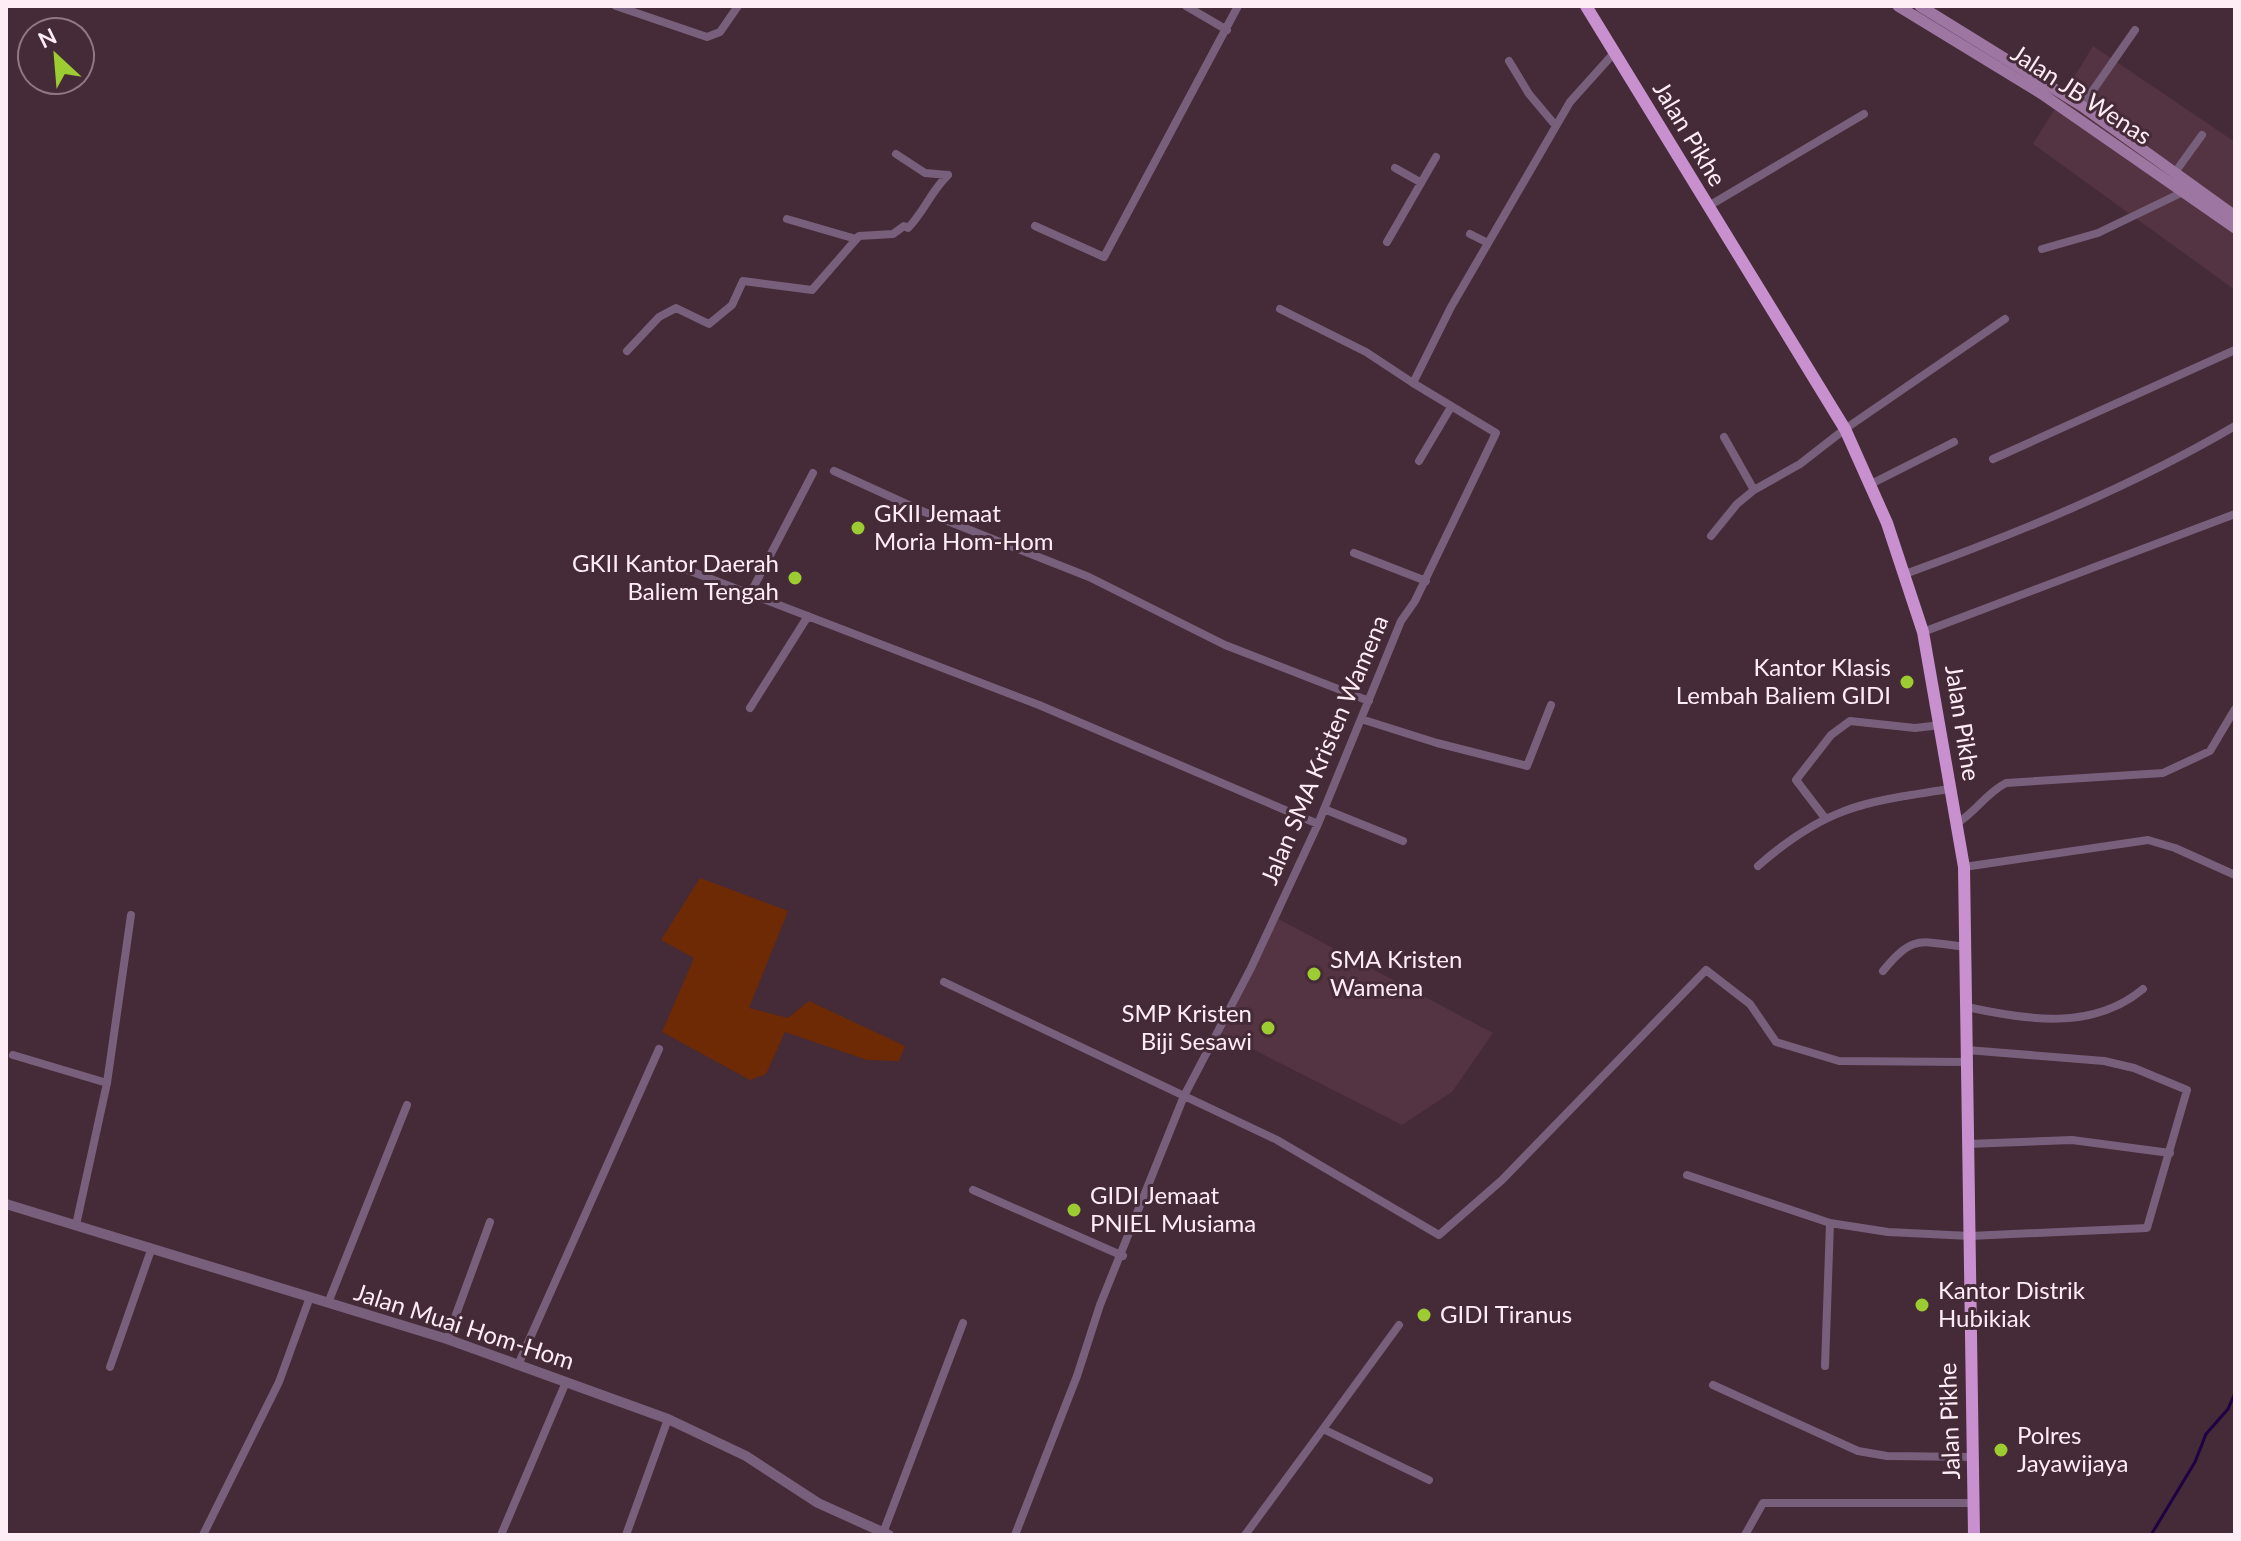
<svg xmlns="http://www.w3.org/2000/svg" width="2241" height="1541" font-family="Lato,sans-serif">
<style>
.built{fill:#543343}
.green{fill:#6d2a05}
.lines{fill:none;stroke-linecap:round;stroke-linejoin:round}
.stream{stroke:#1f0045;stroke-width:3}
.minor{stroke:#785f7b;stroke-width:8}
.tertiary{stroke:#785f7b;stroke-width:10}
.secondary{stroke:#9d76a2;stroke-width:11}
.trunk{stroke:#c890ce;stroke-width:12}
.poi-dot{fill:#9ccb32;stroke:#452a37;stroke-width:3}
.labels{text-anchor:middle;stroke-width:6;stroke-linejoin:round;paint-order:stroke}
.street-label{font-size:24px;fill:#ffedf5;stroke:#452a37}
.poi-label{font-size:24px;fill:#ffedf5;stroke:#452a37;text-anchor:start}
</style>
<rect width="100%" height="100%" fill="#452a37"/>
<path class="built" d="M 2093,46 L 2235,142 L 2235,290 L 2033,144 Z
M 1273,916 L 1493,1033 L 1452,1092 L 1402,1125 L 1219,1032 Z"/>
<path class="green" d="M 700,878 L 788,911 L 749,1008 L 788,1018 L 809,1001 L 905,1046 L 899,1061 L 867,1060 L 785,1032 L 766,1074 L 750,1080 L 662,1032 L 694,958 L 661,940 Z"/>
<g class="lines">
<path class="stream" d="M 2151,1535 L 2195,1462 L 2206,1434 L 2228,1409 L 2235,1393"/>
<path class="minor" d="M 616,6 L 707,37 L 720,32 L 738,6
M 1186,6 L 1227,30
M 1509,61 L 1529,94 L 1556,126
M 2082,106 L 2135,30
M 896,154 L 925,173 L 948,175
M 1395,168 L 1420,182
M 2176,171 L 2202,135
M 1707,207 L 1864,114
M 787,219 L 856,239
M 1035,226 L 1104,257 L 1238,6
M 1470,234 L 1488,243
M 1387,242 L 1436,157
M 2042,249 L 2098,233 L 2183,192
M 1280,309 L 1366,352 L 1413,383
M 627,351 L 659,317 L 676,308 L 709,324 L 732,305 L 743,281 L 812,290 L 859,236 L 893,234 L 904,226 L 908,228 C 924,212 931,191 948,175
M 1724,437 L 1754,490
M 1993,459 L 2235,350
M 1419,461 L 1451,407
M 834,471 L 922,511 L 1089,577 L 1225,645 L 1369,701
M 1871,484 L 1954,442
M 1711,536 L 1737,504 L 1754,490 L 1800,464 L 1845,429 L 2005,319
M 1354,553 L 1426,581
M 685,569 L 1039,705 L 1318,824
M 1905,574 C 2018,533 2131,487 2235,426
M 750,594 L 813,473
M 1923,632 L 2235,514
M 750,708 L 808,616
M 1361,719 L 1437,743 L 1527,766 L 1551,705
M 1324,809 L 1403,841
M 1825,818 L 1796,780 L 1831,735 L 1850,721 L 1915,728 L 1941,725
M 1956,824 C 1976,812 1986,793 2006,783 L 2163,773 L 2210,751 L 2235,709
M 1758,866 C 1826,806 1864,802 1950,789
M 1964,867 L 2148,840 L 2175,848 L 2235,875
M 1883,971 C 1913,933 1921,942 1966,947
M 944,982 L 1277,1140 L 1439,1235 L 1502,1180 L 1706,970 L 1750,1004 L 1776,1042 L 1839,1061 L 1967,1062
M 1967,1007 C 2026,1020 2093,1031 2143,989
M 13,1055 L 107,1083
M 1967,1144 L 2072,1140 L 2170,1153
M 1687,1175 L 1830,1223 L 1888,1232 L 1970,1236 L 2147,1228 L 2187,1090 L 2134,1068 L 2104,1061 L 1967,1050
M 973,1190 L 1123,1256
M 76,1225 L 107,1083 L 131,915
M 328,1303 L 407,1105
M 447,1339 L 490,1222
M 518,1365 L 659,1049
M 1825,1366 L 1830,1223
M 110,1367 L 151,1250
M 1713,1385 L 1858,1451 L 1887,1456 L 1973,1457
M 1323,1429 L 1399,1325
M 883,1533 L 963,1323
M 203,1535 L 279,1382 L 310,1297
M 501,1535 L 566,1382
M 626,1535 L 668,1419
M 1015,1535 L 1077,1376 L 1100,1305 L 1184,1096 L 1251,968 L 1318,824 L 1401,621 L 1415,601 L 1496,433 L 1413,383 L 1451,307 L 1570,102 L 1614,53
M 1245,1535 L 1323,1429 L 1429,1480
M 1745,1535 L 1763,1503 L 1974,1503"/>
<path class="tertiary" d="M 6,1204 L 447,1339 L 668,1419 L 746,1456 L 818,1503 L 889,1535"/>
<path class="secondary" d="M 1898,6 L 2042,94 L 2235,228
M 1920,6 L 2082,106 L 2235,216"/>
<path class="trunk" d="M 1586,6 L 1845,429 L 1887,523 L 1923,632 L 1964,867 L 1974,1535"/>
</g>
<g class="poi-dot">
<circle cx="858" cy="528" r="8"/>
<circle cx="795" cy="578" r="8"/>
<circle cx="1907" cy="682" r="8"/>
<circle cx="1314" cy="974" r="8"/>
<circle cx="1268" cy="1028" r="8"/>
<circle cx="1074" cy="1210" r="8"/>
<circle cx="1922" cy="1305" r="8"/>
<circle cx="1424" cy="1315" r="8"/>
<circle cx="2001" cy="1450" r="8"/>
</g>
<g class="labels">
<g class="street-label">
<text transform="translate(2081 95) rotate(33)" y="8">Jalan JB Wenas</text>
<text transform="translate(1689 134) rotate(59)" y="8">Jalan Pikhe</text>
<text transform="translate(1962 723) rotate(81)" y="8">Jalan Pikhe</text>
<text transform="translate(1325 750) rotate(-67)" y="8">Jalan SMA Kristen Wamena</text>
<text transform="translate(464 1327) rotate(18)" y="8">Jalan Muai Hom-Hom</text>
<text transform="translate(1950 1421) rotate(-92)" y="8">Jalan Pikhe</text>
</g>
<g class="poi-label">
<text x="874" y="522">GKII Jemaat<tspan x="874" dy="28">Moria Hom-Hom</tspan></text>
<text x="779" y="572" text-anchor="end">GKII Kantor Daerah<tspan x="779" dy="28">Baliem Tengah</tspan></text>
<text x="1891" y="676" text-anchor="end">Kantor Klasis<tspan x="1891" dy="28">Lembah Baliem GIDI</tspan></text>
<text x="1330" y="968">SMA Kristen<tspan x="1330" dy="28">Wamena</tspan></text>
<text x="1252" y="1022" text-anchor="end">SMP Kristen<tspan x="1252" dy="28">Biji Sesawi</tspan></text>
<text x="1090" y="1204">GIDI Jemaat<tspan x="1090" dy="28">PNIEL Musiama</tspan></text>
<text x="1938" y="1299">Kantor Distrik<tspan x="1938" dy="28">Hubikiak</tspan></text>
<text x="1440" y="1323">GIDI Tiranus</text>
<text x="2017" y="1444">Polres<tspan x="2017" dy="28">Jayawijaya</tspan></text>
</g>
</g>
<rect width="2241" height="1541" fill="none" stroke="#ffedf5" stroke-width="16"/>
<g transform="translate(56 56) rotate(334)"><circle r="38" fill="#452a37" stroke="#8f7883" stroke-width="2"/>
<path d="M0-6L14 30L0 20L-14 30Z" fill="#9ccb32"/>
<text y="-12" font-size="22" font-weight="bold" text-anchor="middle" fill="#ffedf5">N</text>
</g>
</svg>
